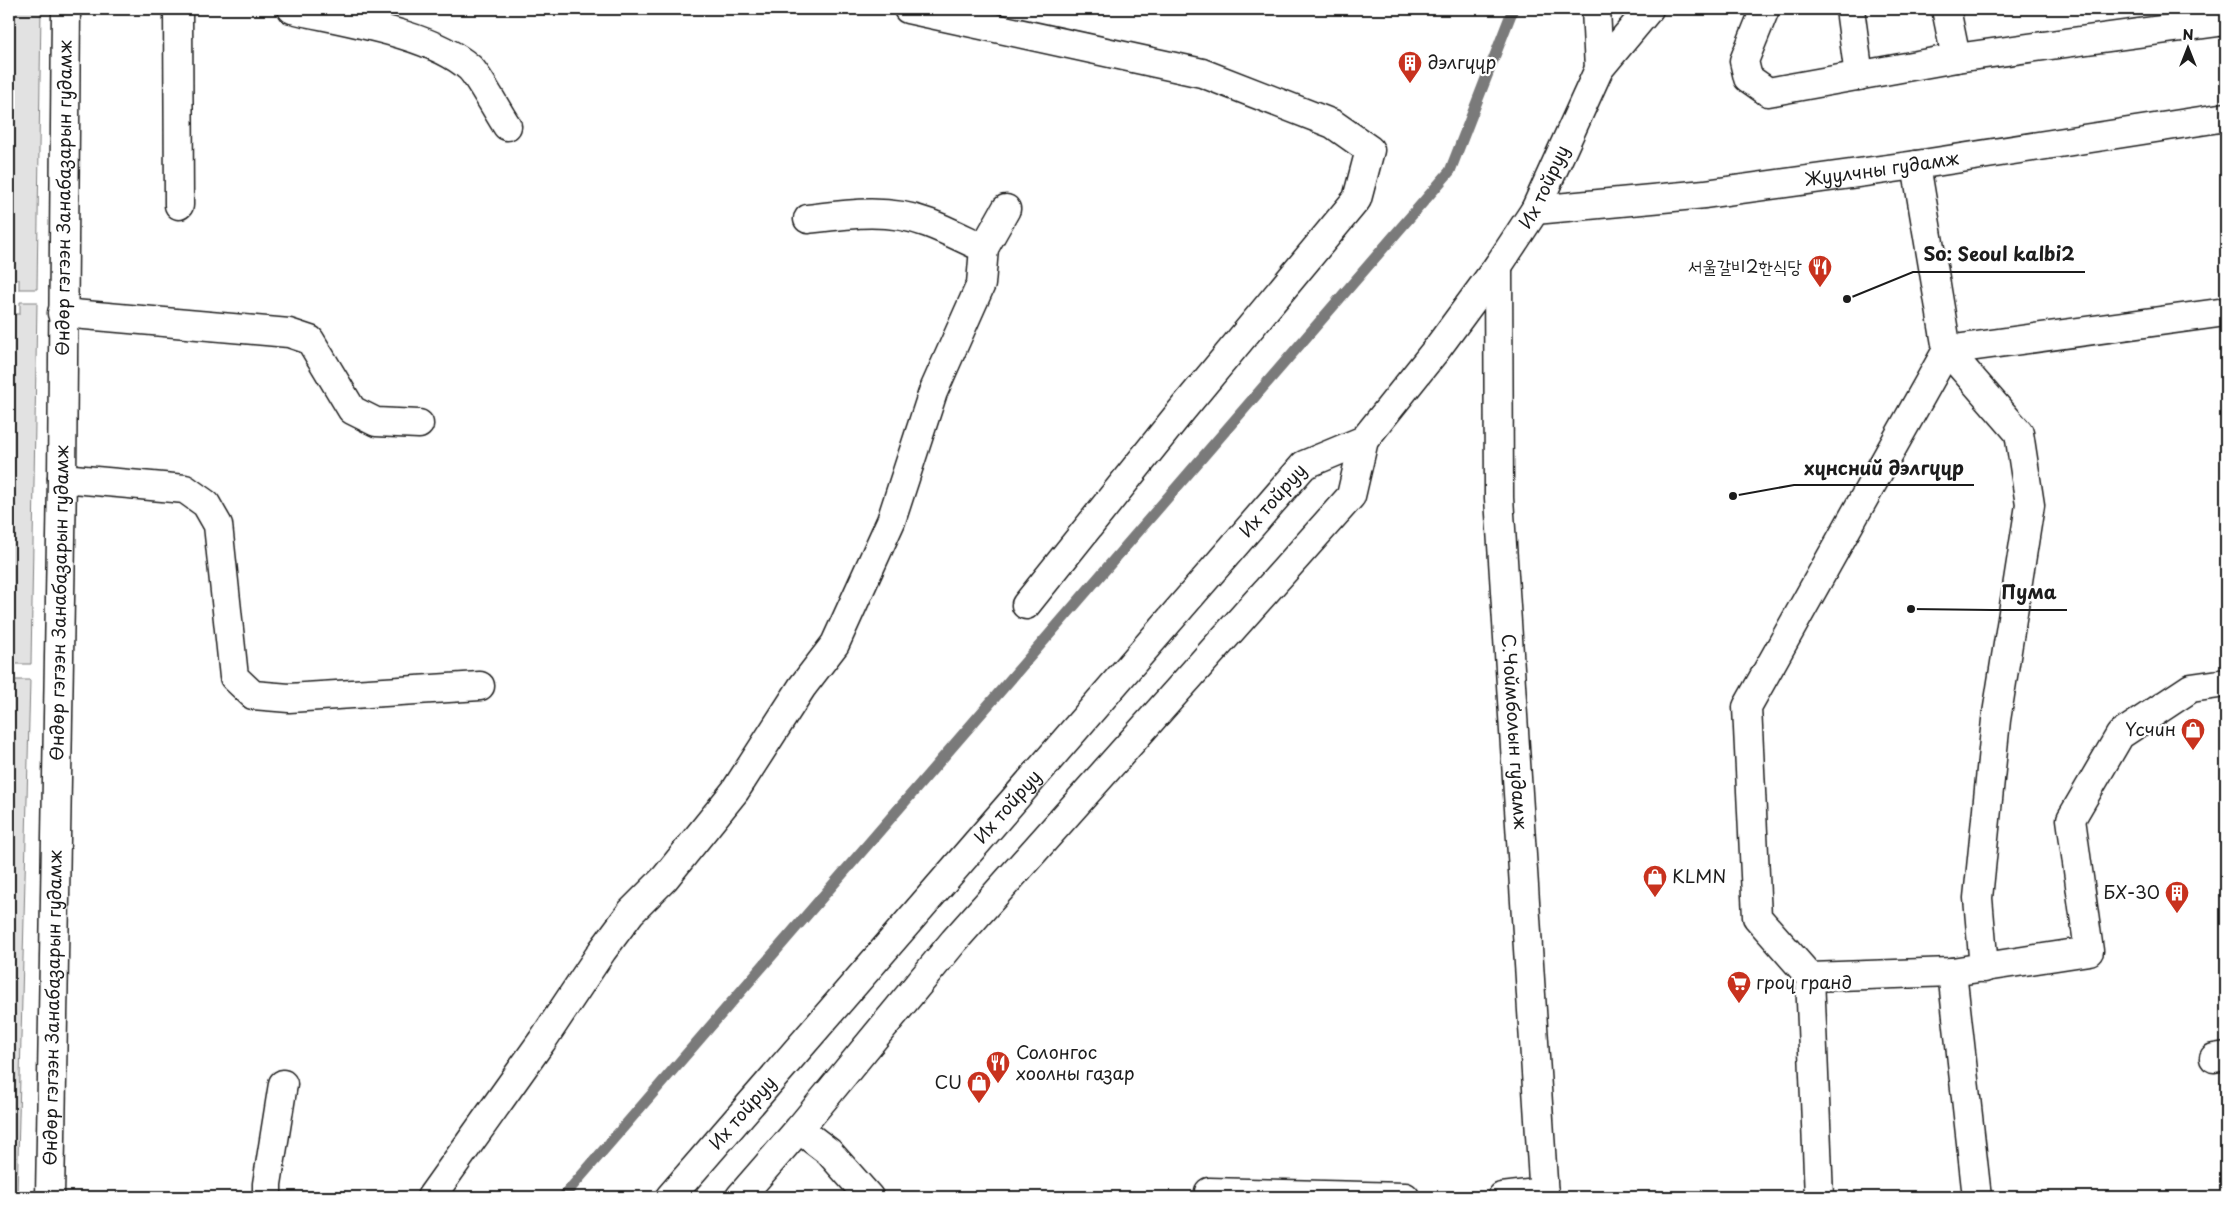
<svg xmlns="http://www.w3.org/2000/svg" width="2235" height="1206" font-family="'Playpen Sans','Poor Story',sans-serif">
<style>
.green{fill:#e2e2e2;stroke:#7f7f7f}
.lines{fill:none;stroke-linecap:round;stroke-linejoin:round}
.stream{stroke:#7a7a7a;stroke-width:11}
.minor-casing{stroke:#1c1c1c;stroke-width:31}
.major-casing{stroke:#1c1c1c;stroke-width:31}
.minor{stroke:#fff;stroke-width:28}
.major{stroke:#fff;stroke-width:28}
.labels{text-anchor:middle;stroke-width:4.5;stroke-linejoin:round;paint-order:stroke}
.poi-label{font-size:18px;fill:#1c1c1c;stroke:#fff;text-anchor:start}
.street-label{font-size:18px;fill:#1c1c1c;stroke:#fff}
.leader{fill:none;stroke:#1c1c1c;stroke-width:2}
.callout-dot{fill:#1c1c1c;stroke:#fff;stroke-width:2}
.callout-label{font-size:19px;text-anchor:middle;font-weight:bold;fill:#1c1c1c;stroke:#fff;stroke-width:4.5;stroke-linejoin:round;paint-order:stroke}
</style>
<rect width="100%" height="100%" fill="#fff"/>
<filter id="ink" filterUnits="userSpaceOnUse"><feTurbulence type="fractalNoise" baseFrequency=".02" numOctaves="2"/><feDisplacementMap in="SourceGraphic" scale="10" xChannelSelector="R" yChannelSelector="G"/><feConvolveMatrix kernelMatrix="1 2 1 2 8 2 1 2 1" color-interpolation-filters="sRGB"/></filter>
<g filter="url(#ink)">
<path class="green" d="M 10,9 L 41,9 L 37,289 L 19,289 L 19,279 L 9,279 Z
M 20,302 L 37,302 L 31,664 L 9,664 L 9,314 L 20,314 Z
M 9,680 L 30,680 L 17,1197 L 9,1197 Z"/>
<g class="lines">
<path class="stream" d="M 563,1197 L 1450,171 L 1513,9"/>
<defs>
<g id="minor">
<path d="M 178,9 L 179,205"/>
<path d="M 292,9 C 343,21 431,33 470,68 C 480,78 498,113 507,126"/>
<path d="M 908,9 L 1202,73 L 1333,124 L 1370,150 L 1357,199 L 1182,410 L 1026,605"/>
<path d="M 1765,9 L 1744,61 L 1748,78 L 1768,92 L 1956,58 L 2226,21"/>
<path d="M 1850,9 L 1859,76"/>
<path d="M 1946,9 L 1956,58"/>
<path d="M 808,219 C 848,214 889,208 928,223 C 947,230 966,240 984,248"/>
<path d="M 62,313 L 289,333 L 310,340 L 352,410 L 376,422 L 419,424"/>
<path d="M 1947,350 L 2019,433 L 2030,505 L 1996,720 L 1978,898 L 1984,968"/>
<path d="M 1947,350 L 2226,312"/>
<path d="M 62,478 L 185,489 L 206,504 L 218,525 L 234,677 L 253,695 L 289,698 L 480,686"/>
<path d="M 1952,972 L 1977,1197"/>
<path d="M 1810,977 L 1952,972 L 2089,951 L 2071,819 L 2120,735 L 2191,688 L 2226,683"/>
<path d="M 2214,1058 L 2226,1056"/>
<path d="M 799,1129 L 829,1152 L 869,1197"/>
<path d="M 1209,1192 L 1405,1197"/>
<path id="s1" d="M 50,1197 L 62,478 L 66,9"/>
<path d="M 267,1197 L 267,1184 L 283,1084"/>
<path d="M 431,1197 L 542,1041 L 602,951 L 631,912 L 665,878 L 735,791 L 802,687 L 835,644 L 891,521 L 933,392 L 981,284 L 984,248 L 1006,209"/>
<path d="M 1502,1197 L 1544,1192"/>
<path d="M 1819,1197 L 1810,977 L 1757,917 L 1747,707 L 1947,350 L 1916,165"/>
</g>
<g id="major">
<path d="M 1596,9 L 1599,69"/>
<path id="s2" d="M 1535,210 L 1705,194 L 1916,165 L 2226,117"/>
<path id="s3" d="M 1498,266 L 1499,498 L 1544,1197"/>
<path id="s4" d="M 670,1197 L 1304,465 L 1364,440"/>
<path id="s5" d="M 740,1197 L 799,1129 L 954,941 L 1351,496 L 1364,440 L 1436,350 L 1498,266 L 1535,210 L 1599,69 L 1649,9"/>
</g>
</defs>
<use href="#minor" class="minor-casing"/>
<use href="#major" class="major-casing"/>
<use href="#minor" class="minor"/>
<use href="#major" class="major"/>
</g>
</g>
<defs>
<symbol id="building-pin" viewBox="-11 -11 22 30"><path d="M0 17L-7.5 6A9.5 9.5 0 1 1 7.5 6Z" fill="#c8321e" stroke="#fff"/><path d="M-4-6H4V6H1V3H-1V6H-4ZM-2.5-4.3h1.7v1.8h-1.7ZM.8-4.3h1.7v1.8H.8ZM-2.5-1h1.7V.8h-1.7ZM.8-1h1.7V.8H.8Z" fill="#fff"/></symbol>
<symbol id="restaurant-pin" viewBox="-11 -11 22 30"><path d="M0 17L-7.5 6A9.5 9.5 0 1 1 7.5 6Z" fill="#c8321e" stroke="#fff"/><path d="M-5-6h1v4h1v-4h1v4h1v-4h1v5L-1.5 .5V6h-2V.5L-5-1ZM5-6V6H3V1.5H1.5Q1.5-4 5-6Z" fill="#fff"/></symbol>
<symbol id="shop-pin" viewBox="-11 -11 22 30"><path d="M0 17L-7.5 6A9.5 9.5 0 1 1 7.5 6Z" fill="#c8321e" stroke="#fff"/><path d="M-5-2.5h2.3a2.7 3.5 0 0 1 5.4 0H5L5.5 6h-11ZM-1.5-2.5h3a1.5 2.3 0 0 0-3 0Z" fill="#fff"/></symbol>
<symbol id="supermarket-pin" viewBox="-11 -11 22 30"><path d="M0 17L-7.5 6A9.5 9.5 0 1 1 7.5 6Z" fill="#c8321e" stroke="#fff"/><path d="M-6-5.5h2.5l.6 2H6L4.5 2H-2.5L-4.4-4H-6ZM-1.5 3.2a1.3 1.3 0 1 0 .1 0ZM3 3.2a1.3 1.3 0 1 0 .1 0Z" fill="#fff"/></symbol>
</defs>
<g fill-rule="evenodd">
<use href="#building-pin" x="1396" y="49" width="28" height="38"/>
<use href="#restaurant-pin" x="1806" y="253" width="28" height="38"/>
<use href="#shop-pin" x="2179" y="716" width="28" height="38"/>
<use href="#shop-pin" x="1641" y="863" width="28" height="38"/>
<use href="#building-pin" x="2163" y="879" width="28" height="38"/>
<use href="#supermarket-pin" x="1725" y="969" width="28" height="38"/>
<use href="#restaurant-pin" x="984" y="1049" width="28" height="38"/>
<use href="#shop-pin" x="965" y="1069" width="28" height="38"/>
</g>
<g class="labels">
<g class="poi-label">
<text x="1428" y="69">дэлгүүр</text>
<text x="1802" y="273" text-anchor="end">서울갈비2한식당</text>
<text x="2176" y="736" text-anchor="end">Үсчин</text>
<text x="1672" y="883">KLMN</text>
<text x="2160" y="899" text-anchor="end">БХ-30</text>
<text x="1756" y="989">гроү гранд</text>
<text x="1016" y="1059">Солонгос<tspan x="1016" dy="21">хоолны газар</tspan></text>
<text x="962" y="1089" text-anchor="end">CU</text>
</g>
<g class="street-label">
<text dy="6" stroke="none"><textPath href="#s2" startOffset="349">Жуулчны гудамж</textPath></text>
<text dy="6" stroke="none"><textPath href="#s5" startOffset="1299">Их тойруу</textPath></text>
<text dy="6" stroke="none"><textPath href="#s1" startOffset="999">Өндөр гэгээн Занабазарын гудамж</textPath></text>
<text dy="6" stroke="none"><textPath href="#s4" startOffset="921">Их тойруу</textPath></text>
<text dy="6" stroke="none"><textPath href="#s1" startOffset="594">Өндөр гэгээн Занабазарын гудамж</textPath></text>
<text dy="6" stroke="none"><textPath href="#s3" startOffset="466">С.Чоймболын гудамж</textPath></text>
<text dy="6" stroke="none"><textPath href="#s4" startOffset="516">Их тойруу</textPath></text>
<text dy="6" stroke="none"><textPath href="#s1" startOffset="189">Өндөр гэгээн Занабазарын гудамж</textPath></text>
<text dy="6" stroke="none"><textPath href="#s4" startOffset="111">Их тойруу</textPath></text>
</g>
</g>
<path class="leader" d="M1847 299L1913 272H2085M1733 496L1794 485H1974M1911 609L1992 610H2067"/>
<g class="callout-dot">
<circle cx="1847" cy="299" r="5"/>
<circle cx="1733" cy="496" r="5"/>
<circle cx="1911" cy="609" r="5"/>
</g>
<g class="callout-label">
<text x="1999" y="261">So: Seoul kalbi2</text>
<text x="1884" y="475">хүнсний дэлгүүр</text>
<text x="2029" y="599">Пума</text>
</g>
<rect width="2235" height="1206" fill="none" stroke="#fff" stroke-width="30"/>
<rect x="15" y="15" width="2205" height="1176" fill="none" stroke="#1c1c1c" stroke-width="2" filter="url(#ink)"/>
<g transform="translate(2188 48)" stroke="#ffffff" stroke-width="4" paint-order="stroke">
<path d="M0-4L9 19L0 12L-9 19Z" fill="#1c1c1c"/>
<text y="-8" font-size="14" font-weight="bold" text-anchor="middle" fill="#1c1c1c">N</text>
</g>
</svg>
